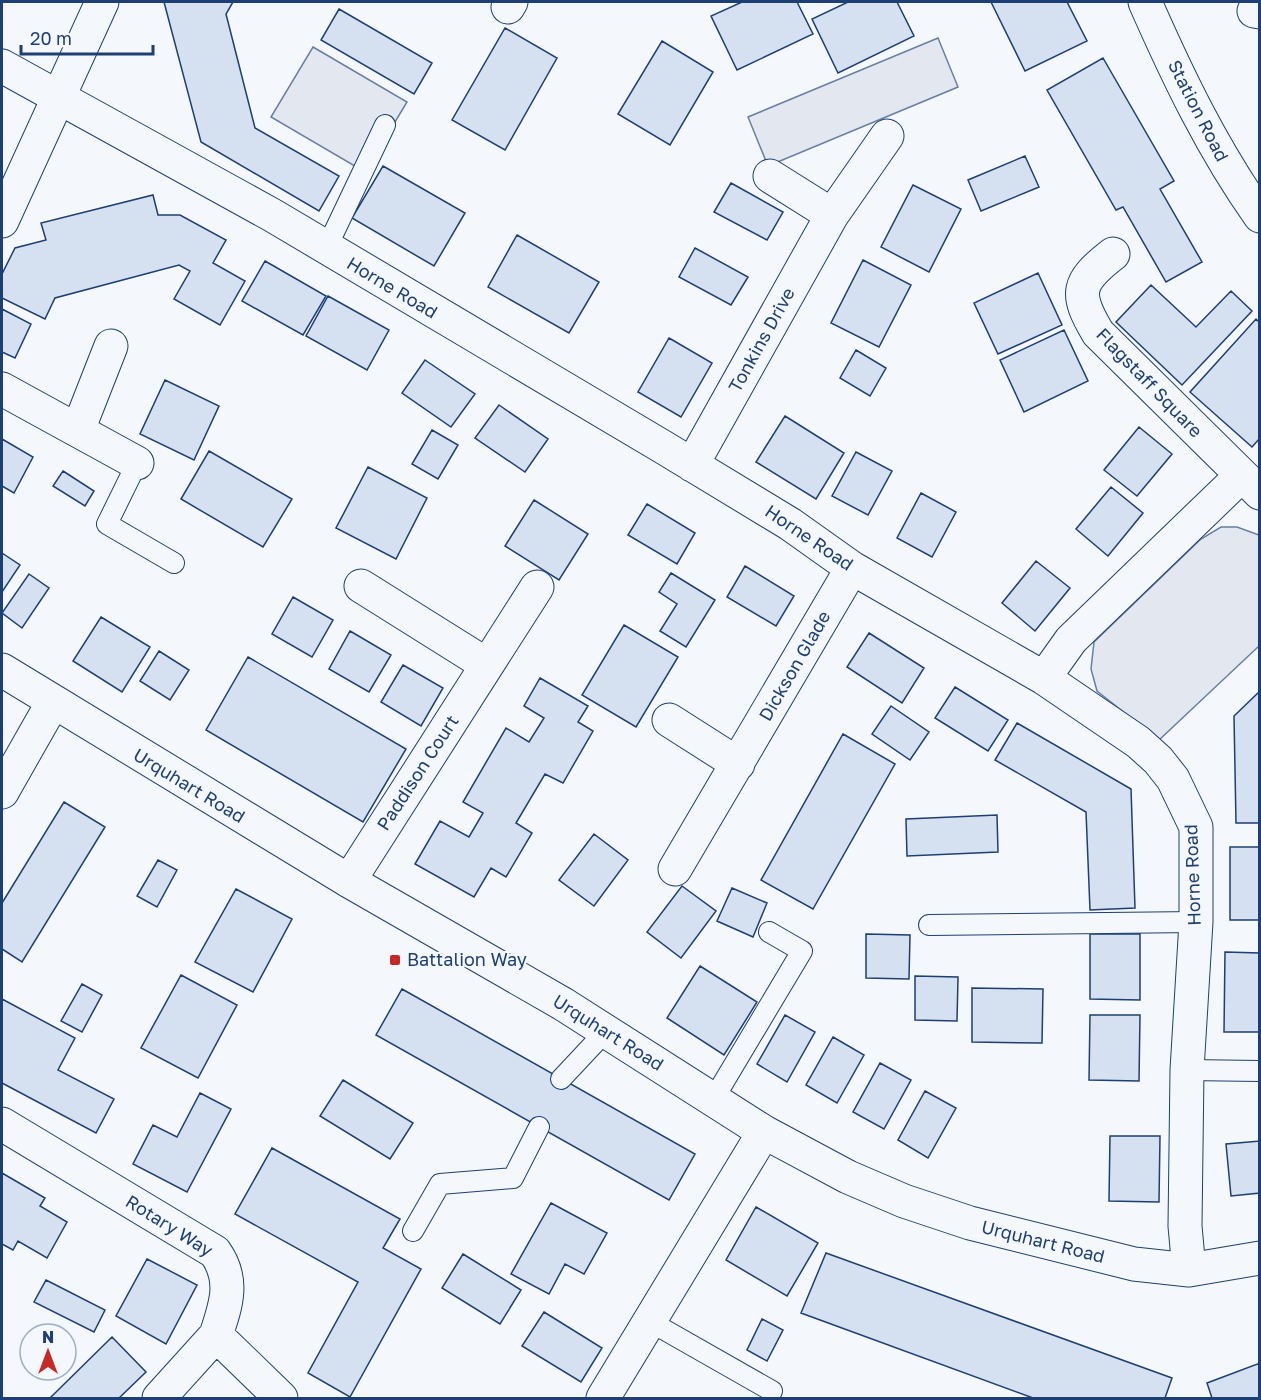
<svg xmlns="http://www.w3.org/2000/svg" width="1261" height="1400" font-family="'Golos Text',sans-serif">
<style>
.parking{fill:#e3e8f0;stroke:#687fa3;stroke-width:1.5}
.building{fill:#d5e0f0;stroke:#1d3f73;stroke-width:1.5}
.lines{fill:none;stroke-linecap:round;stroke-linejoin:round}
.service-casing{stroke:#1d3f73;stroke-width:22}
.minor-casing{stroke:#1d3f73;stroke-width:35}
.tertiary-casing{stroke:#1d3f73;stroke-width:35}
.service{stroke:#f4f7fb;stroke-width:20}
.minor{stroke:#f4f7fb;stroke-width:33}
.tertiary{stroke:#f4f7fb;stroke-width:33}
.poi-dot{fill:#c62828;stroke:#f4f7fb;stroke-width:2}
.labels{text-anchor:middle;stroke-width:4.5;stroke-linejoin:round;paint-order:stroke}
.street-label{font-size:18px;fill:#1d3f73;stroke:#f4f7fb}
.poi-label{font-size:18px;fill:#1d3f73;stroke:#f4f7fb;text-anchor:start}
</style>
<rect width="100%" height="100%" fill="#f4f7fb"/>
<path class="parking" d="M 938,38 L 958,87 L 768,166 L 748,117 Z
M 313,47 L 407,102 L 365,172 L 271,117 Z
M 1221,527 L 1237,527 L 1259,535 L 1259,646 L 1159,740 L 1097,691 L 1091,669 L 1094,642 L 1201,539 Z"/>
<path class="building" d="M 164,2 L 233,2 L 226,14 L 255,128 L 339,176 L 319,211 L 201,142 Z
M 742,2 L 797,2 L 813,34 L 737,70 L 711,16 Z
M 848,2 L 897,2 L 914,36 L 838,73 L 812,19 Z
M 991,2 L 1067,2 L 1087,41 L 1025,71 Z
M 339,9 L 432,63 L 414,94 L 321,40 Z
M 505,28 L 557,58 L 505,150 L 452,120 Z
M 662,41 L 713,72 L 670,145 L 618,114 Z
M 1103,58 L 1174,181 L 1160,189 L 1202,262 L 1166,282 L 1123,207 L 1116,210 L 1047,90 Z
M 1025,156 L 1039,187 L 981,211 L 968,180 Z
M 383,166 L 465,213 L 434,266 L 352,218 Z
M 731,183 L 783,212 L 767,240 L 714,212 Z
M 913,185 L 961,209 L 929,272 L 881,247 Z
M 153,195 L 158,215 L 180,215 L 226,240 L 213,263 L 245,281 L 220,325 L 174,299 L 190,271 L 179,265 L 55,298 L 45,319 L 2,298 L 2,274 L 15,248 L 46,240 L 41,223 Z
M 517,235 L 599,282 L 569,333 L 488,287 Z
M 695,248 L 748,277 L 731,305 L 679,277 Z
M 863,260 L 911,285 L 879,347 L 831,323 Z
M 265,261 L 326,296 L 303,335 L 242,301 Z
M 1038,273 L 1062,325 L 998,354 L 974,303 Z
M 1151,285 L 1196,327 L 1231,291 L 1252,311 L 1182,385 L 1116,322 Z
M 328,296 L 389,330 L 367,370 L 306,336 Z
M 2,309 L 31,324 L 15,358 L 2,352 Z
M 1256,319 L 1260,323 L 1260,438 L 1252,447 L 1190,392 Z
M 1064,330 L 1088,381 L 1024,412 L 1000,360 Z
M 669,338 L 712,363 L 681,417 L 638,392 Z
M 856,350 L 886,368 L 870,396 L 840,378 Z
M 425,360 L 475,394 L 451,427 L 402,393 Z
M 165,380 L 219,406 L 194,460 L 140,434 Z
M 499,405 L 548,439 L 525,472 L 475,438 Z
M 785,416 L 844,453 L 816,499 L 756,462 Z
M 1139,427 L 1172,454 L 1137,496 L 1104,470 Z
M 432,430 L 458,445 L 438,479 L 412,464 Z
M 2,439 L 33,457 L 14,493 L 2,486 Z
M 209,451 L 292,499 L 263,547 L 181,499 Z
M 856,452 L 892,471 L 868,515 L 832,496 Z
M 368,467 L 427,498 L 396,559 L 336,528 Z
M 63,471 L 94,491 L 85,506 L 53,486 Z
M 1111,487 L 1143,513 L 1108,556 L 1076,529 Z
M 921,493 L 956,512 L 932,557 L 897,538 Z
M 534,500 L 588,534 L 559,580 L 505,546 Z
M 647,504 L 695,533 L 677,564 L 628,535 Z
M 2,553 L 20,565 L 2,592 Z
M 1036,561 L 1070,588 L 1035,631 L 1002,603 Z
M 745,566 L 794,596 L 776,626 L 727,597 Z
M 671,573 L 715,600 L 686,647 L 660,631 L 677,604 L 659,592 Z
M 29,574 L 49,588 L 22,628 L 2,613 Z
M 293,597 L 333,620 L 312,657 L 272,634 Z
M 101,617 L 150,647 L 122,692 L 73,661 Z
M 624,625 L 678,657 L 636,727 L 582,695 Z
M 350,631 L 391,655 L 369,692 L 329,669 Z
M 869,633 L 924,668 L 902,703 L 847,667 Z
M 159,651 L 189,670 L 170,700 L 140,681 Z
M 248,657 L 406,749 L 363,822 L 206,730 Z
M 403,665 L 443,688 L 421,726 L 381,702 Z
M 540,678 L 588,706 L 578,722 L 593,731 L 563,783 L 545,774 L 516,823 L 532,833 L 506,877 L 491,868 L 474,897 L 415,864 L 440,821 L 469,837 L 483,813 L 463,802 L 506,728 L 529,742 L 544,718 L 524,706 Z
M 955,687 L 1008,720 L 988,751 L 935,718 Z
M 1260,691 L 1260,823 L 1236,823 L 1234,716 Z
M 891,706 L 929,732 L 910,760 L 872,734 Z
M 1017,723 L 1131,789 L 1135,908 L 1090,910 L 1086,812 L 995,760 Z
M 843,734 L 895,764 L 813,909 L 761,880 Z
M 64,802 L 105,827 L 22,962 L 2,949 L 2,903 Z
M 997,815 L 998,852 L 907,856 L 906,819 Z
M 594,834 L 628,860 L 594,906 L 559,880 Z
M 1230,847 L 1260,847 L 1260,920 L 1230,920 Z
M 158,860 L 177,870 L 157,907 L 137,896 Z
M 682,886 L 716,911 L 681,958 L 647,932 Z
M 732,888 L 767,903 L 753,937 L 717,921 Z
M 236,889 L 292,919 L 253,992 L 195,962 Z
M 866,934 L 910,935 L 909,979 L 866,978 Z
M 1090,934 L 1140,934 L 1140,1000 L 1090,999 Z
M 1225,952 L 1260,953 L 1260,1032 L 1224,1032 Z
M 700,966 L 757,1002 L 724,1055 L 667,1018 Z
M 181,975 L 237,1005 L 198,1078 L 141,1048 Z
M 915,976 L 958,977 L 957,1021 L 915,1020 Z
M 82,984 L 102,995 L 82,1032 L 61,1021 Z
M 972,988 L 1043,989 L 1042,1043 L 972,1042 Z
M 402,989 L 695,1154 L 669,1200 L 376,1035 Z
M 2,999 L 75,1038 L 58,1070 L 114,1099 L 96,1133 L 2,1083 Z
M 785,1015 L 815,1032 L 787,1082 L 757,1064 Z
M 1090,1015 L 1140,1015 L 1139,1081 L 1089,1080 Z
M 833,1037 L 864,1055 L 837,1103 L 806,1085 Z
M 880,1063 L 911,1080 L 884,1129 L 853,1112 Z
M 343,1080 L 413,1123 L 390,1159 L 320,1116 Z
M 925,1091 L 956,1108 L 928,1158 L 898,1140 Z
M 200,1093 L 231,1109 L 187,1192 L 133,1164 L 153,1125 L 177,1137 Z
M 1110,1136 L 1160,1136 L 1159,1202 L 1109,1201 Z
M 1260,1141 L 1260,1193 L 1231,1196 L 1226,1144 Z
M 272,1148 L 400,1219 L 383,1248 L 421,1269 L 350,1397 L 308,1373 L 358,1282 L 235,1214 Z
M 2,1173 L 45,1198 L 40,1206 L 67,1222 L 47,1258 L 18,1241 L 13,1250 L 2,1244 Z
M 551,1203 L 607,1233 L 584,1274 L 565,1264 L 549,1294 L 511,1274 Z
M 756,1207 L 818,1243 L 787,1296 L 726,1260 Z
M 826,1253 L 1172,1378 L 1165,1398 L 1033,1398 L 801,1313 Z
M 463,1254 L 521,1290 L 500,1324 L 442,1288 Z
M 147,1259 L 197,1285 L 166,1344 L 116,1316 Z
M 46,1280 L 105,1310 L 94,1332 L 34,1302 Z
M 544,1312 L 602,1348 L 581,1382 L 522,1346 Z
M 762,1319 L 783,1330 L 767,1361 L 747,1350 Z
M 112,1337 L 146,1372 L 119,1398 L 50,1398 Z
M 1260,1363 L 1260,1398 L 1212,1398 L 1207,1383 Z"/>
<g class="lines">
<defs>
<path id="service" d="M 326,249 L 385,125
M 137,463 L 107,524 L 174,563
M 929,925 L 1196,922
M 1187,1070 L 1260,1071
M 561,1079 L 606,1031
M 713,1100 L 802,951 L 769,932
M 413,1231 L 440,1184 L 513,1178 L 539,1127
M 649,1321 L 772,1391"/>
<path id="minor" d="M 508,7 L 511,2
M 1254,11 L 1260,12
M 2,66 L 272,215 L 663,447 L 790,524 L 852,568 L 1044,678 L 1138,742 L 1158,760 L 1173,779 L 1196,827 L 1196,922 L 1187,1070 L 1185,1226 L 1189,1270
M 770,176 L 832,215
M 2,221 L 102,2
M 1113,254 C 1077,282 1074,293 1098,333 L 1260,493
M 2,389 L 137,463
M 78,430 L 111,346
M 692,465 L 832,215 L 887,136
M 361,586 L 487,665
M 2,670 L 349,881 L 563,1004 L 764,1132 L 848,1177 L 904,1201 L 970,1223 L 1134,1264 L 1189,1270 L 1260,1258
M 1044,678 L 1071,640 L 1241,476
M 669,720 L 738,764
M 2,792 L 52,704
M 675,869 L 852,568
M 349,881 L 537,587
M 2,1124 L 215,1252 C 235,1280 226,1305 216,1335 L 281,1398
M 159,1398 L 216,1335
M 603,1398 L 764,1132"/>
<path id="tertiary" d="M 1145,2 C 1178,77 1212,148 1260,216"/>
</defs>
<use href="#service" class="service-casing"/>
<use href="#minor" class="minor-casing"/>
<use href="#tertiary" class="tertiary-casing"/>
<use href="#service" class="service"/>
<use href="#minor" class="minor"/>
<use href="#tertiary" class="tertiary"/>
</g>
<rect class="poi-dot" x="389" y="954" width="12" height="12" rx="3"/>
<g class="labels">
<g class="street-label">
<text transform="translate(1198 111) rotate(63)" y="6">Station Road</text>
<text transform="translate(392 288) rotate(31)" y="6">Horne Road</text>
<text transform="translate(762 340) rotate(-61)" y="6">Tonkins Drive</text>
<text transform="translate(1149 383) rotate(46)" y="6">Flagstaff Square</text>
<text transform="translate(809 538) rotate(34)" y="6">Horne Road</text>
<text transform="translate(795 666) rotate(-60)" y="6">Dickson Glade</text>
<text transform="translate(418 773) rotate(-57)" y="6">Paddison Court</text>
<text transform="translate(189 786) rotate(31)" y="6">Urquhart Road</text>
<text transform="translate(1193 875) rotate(-92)" y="6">Horne Road</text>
<text transform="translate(608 1033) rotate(32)" y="6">Urquhart Road</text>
<text transform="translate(169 1226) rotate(32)" y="6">Rotary Way</text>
<text transform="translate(1043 1242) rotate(14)" y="6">Urquhart Road</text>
</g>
<g class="poi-label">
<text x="407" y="966">Battalion Way</text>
</g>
</g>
<rect width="1261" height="1400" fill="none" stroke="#1d3f73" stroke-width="6"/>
<g transform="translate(48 1352)"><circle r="28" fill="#f4f7fb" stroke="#9eadc5" stroke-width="1.5"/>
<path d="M0-4.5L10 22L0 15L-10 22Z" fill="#c62828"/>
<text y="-9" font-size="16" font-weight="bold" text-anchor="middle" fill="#1d3f73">N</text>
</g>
<path d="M21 45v9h132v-9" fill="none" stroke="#1d3f73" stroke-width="3"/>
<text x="30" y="45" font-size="18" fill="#1d3f73" stroke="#f4f7fb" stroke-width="4.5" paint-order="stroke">20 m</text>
</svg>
